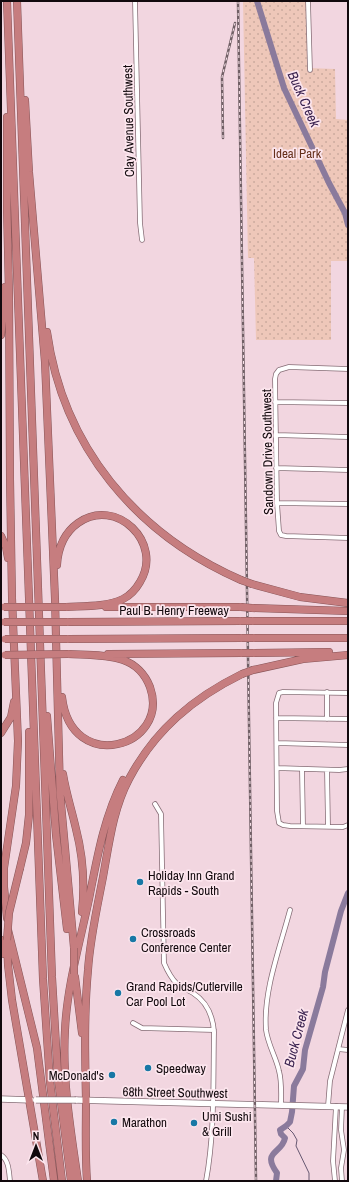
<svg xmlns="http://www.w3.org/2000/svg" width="349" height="1182" font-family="'Archivo Narrow',sans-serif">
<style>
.green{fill:url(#green-dots)}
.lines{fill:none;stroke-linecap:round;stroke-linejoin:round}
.stream{stroke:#665871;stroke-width:1}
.river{stroke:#8a7a9c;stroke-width:6}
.street-casing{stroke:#856c75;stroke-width:5.5}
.secondary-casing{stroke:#856c75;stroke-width:7}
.highway-casing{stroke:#875457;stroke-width:8}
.street{stroke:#fff;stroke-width:4}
.secondary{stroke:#fff;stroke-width:5.5}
.highway{stroke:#c67d7f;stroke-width:7}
.rail-casing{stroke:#705f65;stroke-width:2.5}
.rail{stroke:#fce5ed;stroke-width:1;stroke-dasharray:3;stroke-linecap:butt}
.secondary-bridge-casing{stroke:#856c75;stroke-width:7;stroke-linecap:butt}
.highway-bridge-casing{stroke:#875457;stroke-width:8;stroke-linecap:butt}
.secondary-bridge{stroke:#fff;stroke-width:5.5}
.highway-bridge{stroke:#c67d7f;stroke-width:7}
.poi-dot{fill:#1878a5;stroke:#fce5ed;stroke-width:1.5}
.labels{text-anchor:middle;stroke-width:3.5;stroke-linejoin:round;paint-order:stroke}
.street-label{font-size:13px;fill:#12090d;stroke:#fce5ed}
.park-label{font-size:13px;fill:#652f1a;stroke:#fce5ed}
.poi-label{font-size:13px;fill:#12090d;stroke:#fce5ed;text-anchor:start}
.water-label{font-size:14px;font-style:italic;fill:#371f4d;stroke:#fce5ed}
</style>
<defs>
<pattern id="green-dots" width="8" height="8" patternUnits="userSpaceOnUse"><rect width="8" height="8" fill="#eec7b9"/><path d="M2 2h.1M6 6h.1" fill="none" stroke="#cbaa9e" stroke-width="1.8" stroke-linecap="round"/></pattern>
</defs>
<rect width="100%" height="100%" fill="#f2d6e0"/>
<path class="green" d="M 243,1 L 306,1 L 308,68 L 335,69 L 336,119 L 348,120 L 348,261 L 331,261 L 331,340 L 256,340 L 254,258 L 248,258 Z"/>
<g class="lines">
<path class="stream" d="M 286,1126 L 293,1133 L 297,1140 L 296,1146 L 309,1173 L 309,1181"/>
<path class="river" d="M 257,1 L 284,88 L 329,183 L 345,213 L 348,225
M 276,1181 L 277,1173 C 261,1151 282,1154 285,1138 L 281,1134 L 280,1130 L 286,1126 L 290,1122 L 292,1112 L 294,1086 L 303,1069 L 305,1050 L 323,987 L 325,972 L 341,911 L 348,893"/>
<defs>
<path id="street" d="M 135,1 L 140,223 L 142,240
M 308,1 L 310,70
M 348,369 L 289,367 L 279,370 L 276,374 L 275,379 L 277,503 L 279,531 L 281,535 L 286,536 L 348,538
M 275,402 L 348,403
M 276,435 L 348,437
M 276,468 L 348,470
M 277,503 L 348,504
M 327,692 L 327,719
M 348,693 L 283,692 L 279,693 L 276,703 L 277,811 L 279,823 L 283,825 L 290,826 L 343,827 L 348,825
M 276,718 L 348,719
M 277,743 L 348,745
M 277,768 L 339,770 L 348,769
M 302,769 L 303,826
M 327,770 L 328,826
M 155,804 L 161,814 L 164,963 C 167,970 171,978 177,984 C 182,988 188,990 193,993 C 207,1002 213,1017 214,1032 C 213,1082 215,1132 206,1181
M 133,1023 L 142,1028 L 214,1030
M 338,1049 L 348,1050
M 281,1105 C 281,1094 282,1082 279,1071 C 276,1057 268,1045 266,1030 C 263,991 280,948 290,910
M 328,1106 L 330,1081 L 348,1010
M 1,1155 C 9,1160 9,1172 10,1181
M 335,1181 L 333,1161 L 336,1106
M 342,1181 L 341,1168 L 344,1150 L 341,1130 L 342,1107"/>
<path id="secondary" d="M 1,1099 L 31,1100
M 76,1100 L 348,1107"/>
<path id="highway" d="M 7,1 L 43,979 L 50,1082 L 62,1181
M 17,1 L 52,977 L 58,1079 L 71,1181
M 25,100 L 29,172 L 45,362 L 55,599 L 60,792 L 74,948
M 7,117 L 7,213
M 7,209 L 9,294 L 10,478 L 12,598 L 18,741 L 16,786 L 4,868 L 4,887 L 7,918
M 47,332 C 63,447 136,534 241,580
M 1,335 L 5,287
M 1,536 L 6,547 L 8,558
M 57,565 C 58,548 64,533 78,523 C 116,496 164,543 140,582 C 136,589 131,595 123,599 C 106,607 85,606 66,607
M 252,584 L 300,597 L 348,603
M 106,607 L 241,607
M 252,608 L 348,611
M 252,621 L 348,621
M 67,622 L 241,621
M 253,638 L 348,638
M 67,639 L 242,638
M 253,653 L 329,652
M 108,654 L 242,653
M 253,670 L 303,659 L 348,655
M 62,697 C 71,776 171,747 150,687 C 145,674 135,664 123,660 C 106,654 86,655 68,654
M 47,716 L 56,835 L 67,929
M 1,733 L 11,717 L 14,702
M 63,774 C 66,793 72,811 76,829 C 83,856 85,883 82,912
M 20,868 L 26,843 L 29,815 L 29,732
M 8,930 L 37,1048 L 54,1181
M 1,940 L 4,954
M 7,940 L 8,965 L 12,1000 L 43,1181
M 75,977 L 82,1033
M 78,1181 C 71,1132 62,1080 65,1030 C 67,986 80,942 89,899 C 97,858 104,817 123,780
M 87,1181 C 85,1154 86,1127 86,1100 C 85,1056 84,1013 88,970 C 90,939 97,908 103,877 C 109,844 113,809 129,779 C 155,730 193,698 242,674"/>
</defs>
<use href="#street" class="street-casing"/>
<use href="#secondary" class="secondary-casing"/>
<use href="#highway" class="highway-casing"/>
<use href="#street" class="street"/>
<use href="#secondary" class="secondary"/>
<use href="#highway" class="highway"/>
<defs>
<path id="rail" d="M 238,1 L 256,1181
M 223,138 L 222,77 L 235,23"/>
</defs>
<use href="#rail" class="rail-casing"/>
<use href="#rail" class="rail"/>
<defs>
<path id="secondary-bridge" d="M 36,1100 L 76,1100"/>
<path id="highway-bridge" d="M 241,580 L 252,584
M 4,607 L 66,607
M 241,607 L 252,608
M 241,621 L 252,621
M 4,622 L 67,622
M 242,638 L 253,638
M 5,639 L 67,639
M 242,653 L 253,653
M 5,655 L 68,654
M 242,674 L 253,670
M 7,940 L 9,913 L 20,868
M 74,948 L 74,974"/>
</defs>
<use href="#secondary-bridge" class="secondary-bridge-casing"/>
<use href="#highway-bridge" class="highway-bridge-casing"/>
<use href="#secondary-bridge" class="secondary-bridge"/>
<use href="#highway-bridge" class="highway-bridge"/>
</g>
<g class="poi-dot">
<circle cx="140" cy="882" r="4"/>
<circle cx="133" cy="939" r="4"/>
<circle cx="118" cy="993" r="4"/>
<circle cx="148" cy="1068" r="4"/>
<circle cx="112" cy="1075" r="4"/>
<circle cx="114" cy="1122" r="4"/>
<circle cx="194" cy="1123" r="4"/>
</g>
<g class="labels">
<g class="street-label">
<text transform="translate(128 121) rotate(-91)" y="5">Clay Avenue Southwest</text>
<text transform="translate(267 452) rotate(-91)" y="5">Sandown Drive Southwest</text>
<text x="174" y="615">Paul B. Henry Freeway</text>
<text transform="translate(175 1092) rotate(1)" y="5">68th Street Southwest</text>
</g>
<g class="park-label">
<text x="297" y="158">Ideal Park</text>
</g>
<g class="poi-label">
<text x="148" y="880">Holiday Inn Grand<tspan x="148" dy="15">Rapids - South</tspan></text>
<text x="141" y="937">Crossroads<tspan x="141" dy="15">Conference Center</tspan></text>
<text x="126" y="991">Grand Rapids/Cutlerville<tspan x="126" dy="15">Car Pool Lot</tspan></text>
<text x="156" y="1073">Speedway</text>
<text x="104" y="1080" text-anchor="end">McDonald's</text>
<text x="202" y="1121">Umi Sushi<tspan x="202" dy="15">&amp; Grill</tspan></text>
<text x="122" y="1127">Marathon</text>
</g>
<g class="water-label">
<text transform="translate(304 99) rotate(66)" y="5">Buck Creek</text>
<text transform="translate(296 1038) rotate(-75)" y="5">Buck Creek</text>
</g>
</g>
<rect width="349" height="1182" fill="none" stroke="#12090d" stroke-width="4"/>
<g transform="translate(36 1146)" stroke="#fce5ed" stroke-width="3" paint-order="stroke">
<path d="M0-3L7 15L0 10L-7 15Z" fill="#12090d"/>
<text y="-6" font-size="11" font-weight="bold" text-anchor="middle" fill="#12090d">N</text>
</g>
</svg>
